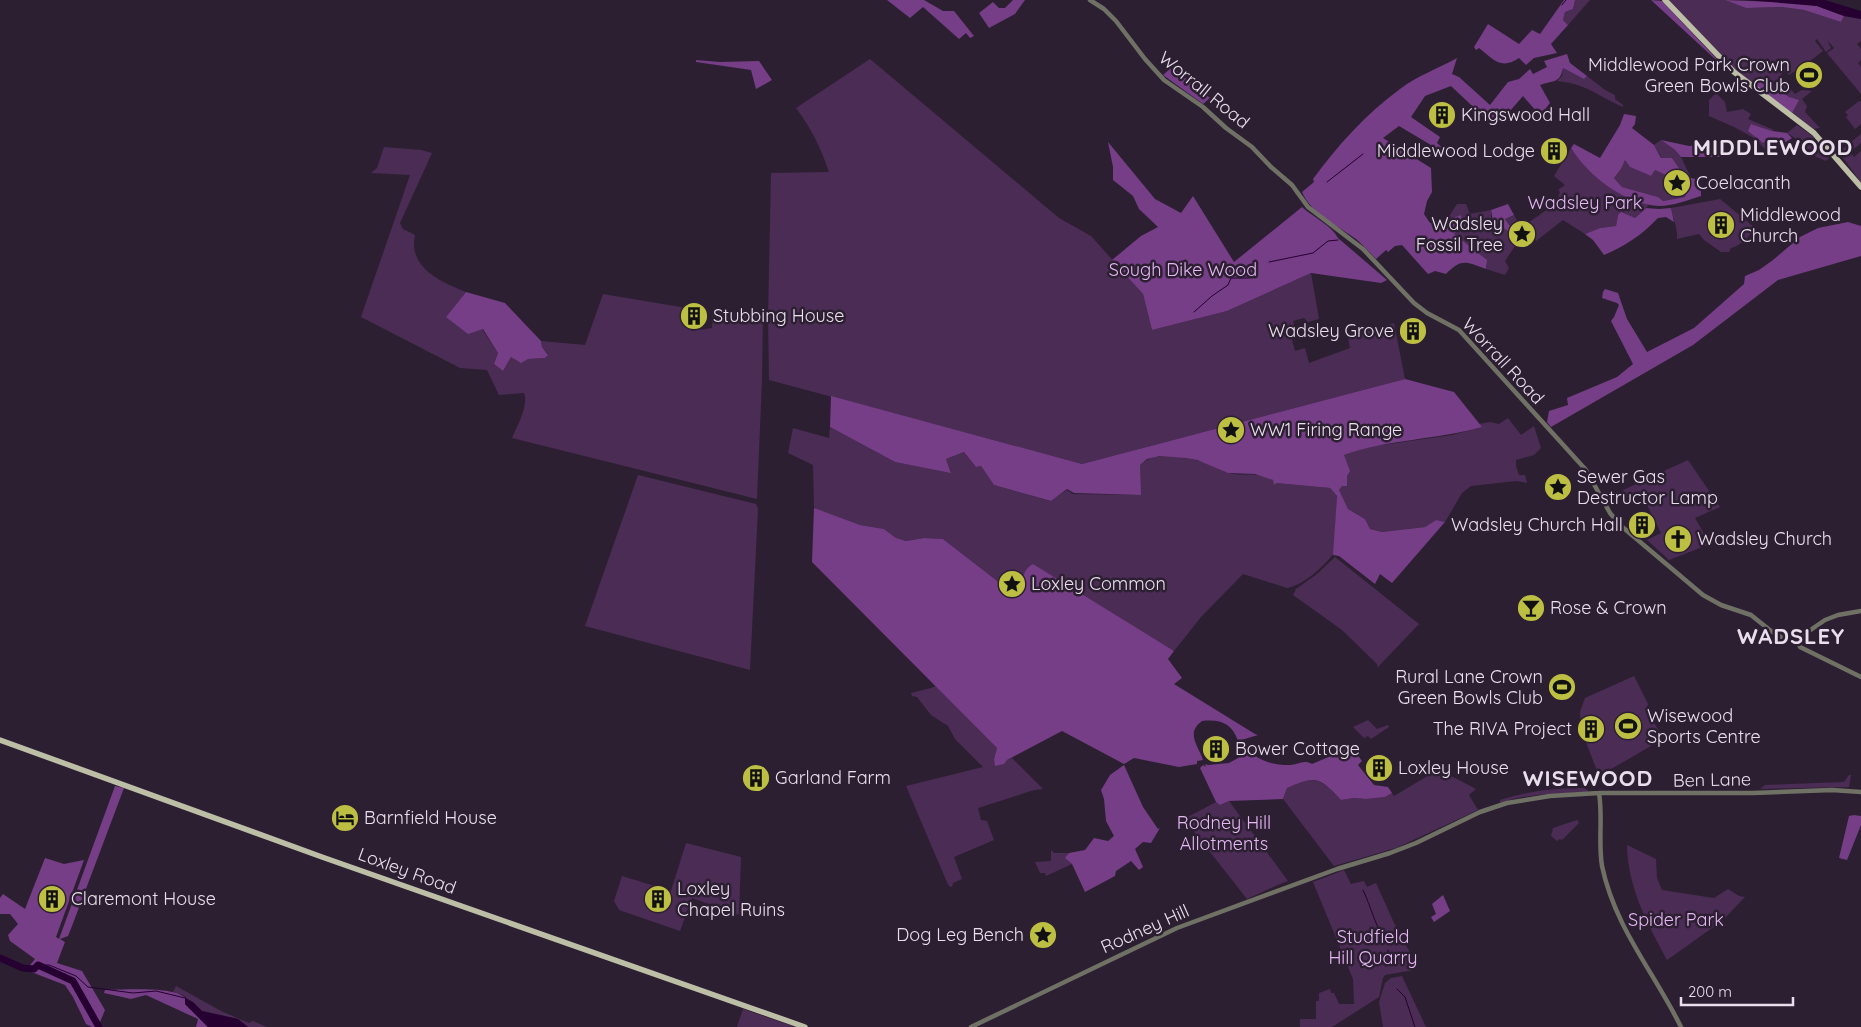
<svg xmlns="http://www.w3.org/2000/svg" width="1861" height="1027" font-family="Quicksand,sans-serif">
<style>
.green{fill:#4b2c55}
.forest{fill:#753e86}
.water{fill:#260031}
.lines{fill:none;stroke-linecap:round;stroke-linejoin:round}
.stream{stroke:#260031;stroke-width:1}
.river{stroke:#260031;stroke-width:7}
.minor{stroke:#707165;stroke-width:4.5}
.major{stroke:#bdbea6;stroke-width:5.5}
.labels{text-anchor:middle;stroke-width:5;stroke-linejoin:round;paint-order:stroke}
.poi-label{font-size:18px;fill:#e9dfec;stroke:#2d1f32;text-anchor:start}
.street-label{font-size:18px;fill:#e9dfec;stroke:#2d1f32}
.park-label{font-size:18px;fill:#e5b8f4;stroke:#2d1f32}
.district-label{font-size:22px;font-weight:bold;letter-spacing:1px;fill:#e9dfec;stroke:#2d1f32}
</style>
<rect width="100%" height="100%" fill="#2d1f32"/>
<path class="green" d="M 1575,0 L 1590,0 L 1568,25 L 1563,20 L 1565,12 L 1573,9 Z
M 1668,0 L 1725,0 L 1746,8 L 1782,7 L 1804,10 L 1841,22 L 1844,16 L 1861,19 L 1861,41 L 1857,44 L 1861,49 L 1861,60 L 1858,63 L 1861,67 L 1861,94 L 1827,53 L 1834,48 L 1827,40 L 1831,48 L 1826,52 L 1817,39 L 1815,41 L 1823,51 L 1810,61 L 1823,76 L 1807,88 L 1794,74 L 1803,66 L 1789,75 L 1784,71 L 1773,86 L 1763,78 L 1755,86 L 1737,72 Z
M 870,59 L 1059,218 L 1091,236 L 1143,294 L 1152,330 L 1227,311 L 1311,273 L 1319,319 L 1308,322 L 1304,318 L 1293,321 L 1295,327 L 1289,330 L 1295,351 L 1305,348 L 1309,363 L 1350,348 L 1348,338 L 1394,323 L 1405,379 L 1082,464 L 769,380 L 768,319 L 771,173 L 829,172 C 821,148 811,128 796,108 Z
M 1563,68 L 1584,79 L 1587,76 L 1605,90 L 1615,95 L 1615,99 L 1623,105 L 1623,107 C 1597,96 1588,84 1557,81 L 1562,76 Z
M 1783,77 L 1784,82 L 1795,94 L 1802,90 L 1812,91 L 1802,99 L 1807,106 L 1805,112 L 1820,128 L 1813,129 L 1792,113 L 1789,97 L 1776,88 Z
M 1716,93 L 1725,102 L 1727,112 L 1743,109 L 1751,114 L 1748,119 L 1774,130 L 1772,131 L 1751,124 L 1773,142 L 1770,146 L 1780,146 L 1771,155 L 1754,138 L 1734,127 L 1709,116 L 1709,100 Z
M 1859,101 L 1861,102 L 1861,124 L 1855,129 L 1846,117 L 1848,115 L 1845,112 Z
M 1797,125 L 1811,135 L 1823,147 L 1821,149 L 1829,158 L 1826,161 L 1810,154 L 1810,149 L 1802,150 L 1801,142 L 1787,133 Z
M 1861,134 L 1861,143 L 1850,152 L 1854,157 L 1861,151 L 1861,183 L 1839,152 Z
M 1661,140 L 1675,150 L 1681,157 L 1691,178 L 1685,197 L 1663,201 L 1658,197 L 1622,187 L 1614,178 L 1621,169 L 1625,159 L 1630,167 L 1651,176 L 1655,170 L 1674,179 L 1654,145 Z
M 384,147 L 421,150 L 432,153 L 400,223 L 403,229 L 415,235 C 408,268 441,282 466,292 L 446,317 L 482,329 L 498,353 L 494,364 L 503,371 L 511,357 L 528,359 L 545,358 L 548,354 L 542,347 L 541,341 L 585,345 L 603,294 L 687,308 L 692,331 L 712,328 L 713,309 L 763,314 L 762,380 L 757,499 L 512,438 C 517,426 529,406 524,393 L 499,395 L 487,370 L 460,368 L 361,317 L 410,175 L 371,173 L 377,168 Z
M 1571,148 C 1588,175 1618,198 1649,205 L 1635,218 L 1618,215 L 1616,226 L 1600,228 L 1585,234 L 1563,220 L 1536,241 L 1528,223 C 1539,215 1556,206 1560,192 L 1558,190 L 1565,185 L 1554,176 Z
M 1720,199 L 1755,228 C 1749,237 1741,245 1731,248 L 1729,252 L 1721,252 L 1704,240 L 1699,234 L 1677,239 C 1678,228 1673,219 1671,208 Z
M 1457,204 L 1466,204 L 1470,214 L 1491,210 L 1491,219 L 1515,231 L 1505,219 L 1514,215 L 1528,239 L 1517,243 L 1505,261 L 1509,268 L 1505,275 L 1486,269 L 1487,266 L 1446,230 L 1461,215 L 1446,221 Z
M 1508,418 L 1521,435 L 1534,426 L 1541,448 L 1534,455 L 1516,460 L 1516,466 L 1519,475 L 1525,475 L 1527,483 L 1516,481 L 1471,486 L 1462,493 L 1445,522 L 1436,520 L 1425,527 L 1382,532 L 1370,529 L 1365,519 L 1348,509 L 1338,490 L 1342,486 L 1344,455 L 1368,447 L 1452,435 L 1482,427 L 1479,424 L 1490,422 L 1499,424 Z
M 830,427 L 895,462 L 951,472 L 946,459 L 964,452 L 976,467 L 981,466 L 994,485 L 1050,501 L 1067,490 L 1073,494 L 1140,495 L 1140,465 C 1157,449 1191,457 1210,465 C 1216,467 1222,471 1228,473 C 1244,477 1264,470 1276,483 L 1330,488 L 1337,496 L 1334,553 C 1323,567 1304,585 1287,588 L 1243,574 L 1201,617 L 1174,651 L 1029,566 C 1022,580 1022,585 1005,587 L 943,539 L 924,538 L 906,541 L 896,538 L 884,529 L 860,525 L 817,510 L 814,508 L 813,465 L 788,453 L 793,428 L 829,438 Z
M 1688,460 L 1720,507 L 1695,518 L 1710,544 L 1669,560 L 1647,540 L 1661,533 L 1642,495 L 1628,501 L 1623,490 Z
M 638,475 L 756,504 L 758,509 L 750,670 L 585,626 Z
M 1335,557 L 1419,624 L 1378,667 L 1377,666 L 1377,664 L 1342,630 L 1293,595 L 1296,589 L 1317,574 Z
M 1634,676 L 1648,704 L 1646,709 L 1660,733 L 1648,739 L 1651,746 L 1599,776 L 1586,742 L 1595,738 L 1598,727 L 1602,725 L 1597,717 L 1581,724 L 1580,712 L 1585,698 Z
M 1569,677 L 1571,695 L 1556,697 L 1554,679 Z
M 936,686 L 997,748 L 994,759 L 1007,760 L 1012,758 L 1043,789 L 1034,790 L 978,808 L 981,820 L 987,821 L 994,840 L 954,857 L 962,879 L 953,883 L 952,887 L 949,886 L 946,880 L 906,786 L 983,767 L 955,739 L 948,726 L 931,715 L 917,697 L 912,696 L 911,693 L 931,688 Z
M 1368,720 L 1377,729 L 1388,725 L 1389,727 L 1371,739 L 1368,736 L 1364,738 L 1353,727 Z
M 1434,764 L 1438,769 L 1476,789 L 1469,795 L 1478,810 L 1396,848 L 1334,866 L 1283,799 L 1287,788 C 1317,775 1319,778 1341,800 L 1354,798 L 1366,799 L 1385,797 L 1392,793 L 1394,796 L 1431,774 Z
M 1849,775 L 1851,775 L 1849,787 L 1760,789 L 1765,785 L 1844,782 Z
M 1585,788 L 1589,792 C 1560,794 1528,793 1500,803 L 1500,800 C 1529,791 1555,788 1585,788 Z
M 1229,801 L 1288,881 C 1274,886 1261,893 1247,899 L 1184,819 L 1216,802 L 1220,805 Z
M 1577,820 L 1579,823 L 1562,840 L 1560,839 L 1557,841 L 1551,836 L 1553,828 Z
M 686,843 L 741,857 L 739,915 L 692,898 L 680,931 L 619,910 L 614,901 L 622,876 L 671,891 Z
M 1627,845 L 1656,859 L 1657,878 L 1662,890 L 1714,898 L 1728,889 L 1739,896 L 1745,897 L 1722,921 L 1667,960 C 1647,923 1628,888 1627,845 Z
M 1051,850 L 1054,853 L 1069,853 L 1066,858 L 1072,864 L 1046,876 L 1045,873 L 1040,873 L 1035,862 L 1051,861 Z
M 1344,870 L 1351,884 L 1364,881 L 1367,887 L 1376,883 L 1400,936 L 1410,952 L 1414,970 L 1385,975 L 1383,978 L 1379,997 L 1332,1027 L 1300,1027 L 1300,1019 L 1316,1019 L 1316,1001 L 1319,1001 L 1319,993 L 1330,989 L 1331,993 L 1334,993 L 1339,1004 L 1354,1004 L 1353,979 L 1313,882 Z
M 1402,976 L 1426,1027 L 1383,1027 L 1379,1002 L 1385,983 L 1391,978 Z
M 176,986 L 221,1011 L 249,1023 L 253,1021 L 267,1027 L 248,1027 L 238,1019 L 202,1011 L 183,995 L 173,992 Z
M 743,1009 L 795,1027 L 737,1027 Z"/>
<path class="forest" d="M 887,0 L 924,0 L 943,11 L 954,11 L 974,36 L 970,38 L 966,33 L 959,39 L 923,7 L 910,18 Z
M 1013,0 L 1025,0 L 1015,14 L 989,28 L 979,13 L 993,2 L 999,8 L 1005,8 Z
M 1564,0 L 1575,0 L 1573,9 L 1565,12 L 1563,20 L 1568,25 L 1551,44 L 1557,53 L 1534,58 L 1526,65 L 1519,58 C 1501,70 1494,60 1479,48 L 1476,50 L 1474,47 L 1488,24 L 1519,44 L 1532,30 L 1540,34 Z
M 1651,0 L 1662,1 L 1727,70 Z
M 1725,0 L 1802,3 L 1817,6 L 1844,16 L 1841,22 L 1804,10 L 1782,7 L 1746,8 Z
M 1567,54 L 1570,63 L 1587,76 L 1584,79 L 1563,68 C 1560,84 1553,80 1540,85 L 1550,103 L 1542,113 L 1538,113 L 1523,96 L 1503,119 L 1486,119 L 1451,86 L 1425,96 L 1411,117 L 1440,137 L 1437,143 L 1447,152 L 1446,154 L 1399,126 L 1383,138 L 1431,168 L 1432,192 L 1427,201 L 1424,214 L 1430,223 L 1436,224 L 1461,215 L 1462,225 L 1454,234 L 1487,260 L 1486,269 C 1466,262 1462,258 1446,274 L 1435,271 L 1428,274 L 1402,245 L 1395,246 L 1388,252 L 1386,250 L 1376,259 C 1369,252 1363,245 1356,239 C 1337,225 1312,215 1302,192 L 1314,182 L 1313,179 C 1337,146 1367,113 1400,89 C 1417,76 1439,68 1457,58 L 1452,74 L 1459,77 L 1490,105 L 1508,82 L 1519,79 L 1530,69 L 1533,74 L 1547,67 L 1544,61 Z
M 696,60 L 720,62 L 759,61 L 772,80 L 756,89 L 751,70 L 696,62 Z
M 1172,67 L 1210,98 L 1203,104 L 1163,75 Z
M 1763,78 L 1789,97 L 1799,100 L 1792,113 L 1755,86 Z
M 1624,114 L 1636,116 L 1635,124 L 1632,128 L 1654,145 L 1661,158 L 1672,158 L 1680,170 L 1681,177 L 1674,179 L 1655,170 L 1651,176 L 1630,167 L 1625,160 L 1621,169 L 1614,178 L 1622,187 L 1658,197 L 1663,201 L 1685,197 L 1691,178 L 1696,179 L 1701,186 L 1701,196 C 1688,200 1673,206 1659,206 C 1626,205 1588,176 1571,148 L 1574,144 L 1600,158 L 1620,125 Z
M 1751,124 L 1772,131 L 1787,133 L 1792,138 L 1780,146 L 1769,146 L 1773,142 L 1768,139 L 1763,143 L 1748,131 Z
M 1661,140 L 1689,146 L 1716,144 L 1728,152 L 1727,157 L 1681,157 L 1675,150 Z
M 1108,142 L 1155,199 L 1181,213 L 1193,196 L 1234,262 L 1302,207 C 1313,217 1331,225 1338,238 L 1387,280 L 1381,283 L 1311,273 L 1227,311 L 1152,330 L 1143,294 L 1112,260 L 1141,236 L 1158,227 L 1139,209 L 1133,196 L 1113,180 L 1113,167 Z
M 1508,204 L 1514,215 L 1505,219 L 1516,234 L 1514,235 L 1493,221 L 1491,210 Z
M 1646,208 L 1659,209 L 1671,208 L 1674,222 L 1666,217 L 1658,218 C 1643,234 1624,247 1604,255 L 1593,240 L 1585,234 L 1600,228 L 1616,226 L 1618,215 L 1621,212 L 1635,218 Z
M 1848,222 L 1861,226 L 1861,256 L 1778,280 L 1693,345 L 1551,427 L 1547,422 L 1549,411 L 1568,405 L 1567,398 L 1617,377 L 1633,364 L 1611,321 L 1614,317 L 1619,305 L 1617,303 L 1602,298 L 1603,292 L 1605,289 L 1618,293 L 1627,319 L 1647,352 L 1694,328 L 1744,284 L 1745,276 L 1759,270 L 1773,260 L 1800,237 L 1818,228 Z
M 466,292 L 505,303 L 541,341 L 542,347 L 548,355 L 545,358 L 528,359 L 521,363 L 511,357 L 503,371 L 494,364 L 498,353 L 483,329 L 468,334 L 446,317 Z
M 1405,379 L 1454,392 L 1482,427 C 1437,440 1388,439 1344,455 L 1350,471 L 1347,476 L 1347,486 L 1342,486 L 1339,490 L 1348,509 L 1365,519 L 1370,529 L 1382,532 L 1425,527 L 1436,520 L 1445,522 L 1392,583 L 1380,574 L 1375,584 L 1339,556 L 1333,555 L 1337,496 L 1330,488 L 1276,483 L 1274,485 L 1273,480 L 1255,474 L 1228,473 L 1197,460 L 1186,458 L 1160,456 L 1147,459 L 1140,465 L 1141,495 L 1074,493 L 1067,489 L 1051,501 L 994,485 L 981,466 L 976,467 L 964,452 L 946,459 L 951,473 L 895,462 L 830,427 L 831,396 L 1082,464 Z
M 814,508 L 860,525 L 884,529 L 896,538 L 906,541 L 924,538 L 943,539 L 1005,587 C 1030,584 1018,572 1033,564 L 1174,651 L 1168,659 L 1182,678 L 1174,684 L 1255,734 L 1258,735 L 1238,741 C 1232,723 1220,719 1202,721 C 1185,733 1199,747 1203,760 L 1197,761 L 1197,764 L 1179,767 L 1134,758 L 1124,764 L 1062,731 L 1007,760 L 1004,764 L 995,766 L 994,759 L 997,748 L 812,562 Z
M 1352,747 L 1362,761 L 1358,765 L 1374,785 L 1388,787 L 1392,793 L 1385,797 L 1366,799 L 1354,798 L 1341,800 C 1319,777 1317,775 1287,788 L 1283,799 L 1229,801 L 1220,805 L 1216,802 L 1200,768 L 1203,765 L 1206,767 L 1205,764 L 1208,765 L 1229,763 L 1249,752 C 1264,762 1272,765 1290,765 C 1298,765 1303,759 1312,764 Z
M 1124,765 L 1143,807 L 1158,829 L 1160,828 L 1151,843 L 1143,842 L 1135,849 L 1143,867 L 1139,870 L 1131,861 L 1116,871 L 1115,876 L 1085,892 L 1072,864 L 1065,858 L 1069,853 L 1085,850 L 1094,838 L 1108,841 L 1114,836 L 1106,821 L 1104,799 L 1101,790 L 1110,775 Z
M 115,786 L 124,788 L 72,926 L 68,936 L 60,939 L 65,942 L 57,963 L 82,971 L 105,1010 L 98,1027 L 92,1027 L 86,1024 L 73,997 L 65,985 L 26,970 L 35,959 L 10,941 L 8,935 L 18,924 L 10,914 L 0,914 L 0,898 L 3,894 L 25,909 L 45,858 L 64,864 L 84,860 L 56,937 L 59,939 Z
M 1854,815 L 1861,816 L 1861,825 L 1847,860 L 1839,858 L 1849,816 Z
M 1443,895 L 1450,911 L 1434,922 L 1431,917 L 1436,914 L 1432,904 Z
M 105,990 C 122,990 175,986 185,998 L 185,1004 L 208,1027 L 196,1027 L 198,1019 L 146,995 L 131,999 L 104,993 Z"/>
<path class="water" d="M 1747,0 L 1825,0 L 1861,11 L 1861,19 L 1844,16 L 1817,6 Z
M 185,998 L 193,1002 L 202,1011 L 238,1019 L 248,1027 L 208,1027 L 185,1004 Z"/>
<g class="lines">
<path class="stream" d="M 1562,5 L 1566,0
M 1327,182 L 1363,154
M 1269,262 L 1313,253 L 1328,241 L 1338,240
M 1194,312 L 1212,296 L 1228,285 L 1231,278 L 1249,278 L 1256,276
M 1363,890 C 1371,906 1375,927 1386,941
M 38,965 L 49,965 L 76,976 L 88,987 L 133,993 L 156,991 L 185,998
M 1386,966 L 1390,958 L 1388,950
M 1397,989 L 1405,997 L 1415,1027"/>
<path class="river" d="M 0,958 L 23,968 L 34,969 L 38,965 L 73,981 L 99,1027"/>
<path class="minor" d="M 1090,0 L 1104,9 L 1116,21 L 1145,59 L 1164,80 L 1203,107 L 1226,128 L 1252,147 L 1271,167 L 1292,185 L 1308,207 L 1363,249 L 1414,303 L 1427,313 L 1459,330 L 1586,470 L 1610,513 L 1620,525 L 1703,595 L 1721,605 L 1751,615 L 1771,631 L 1784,639 L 1796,640 L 1825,620 L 1838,615 L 1861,611
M 1796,640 L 1800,647 L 1861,677
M 1599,793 C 1603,817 1598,842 1602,866 C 1615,928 1654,972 1681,1027
M 971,1027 L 1177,928 L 1337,869 L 1390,853 L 1416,843 L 1480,812 L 1507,803 L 1550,796 L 1599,793 L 1753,793 L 1832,790 L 1861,792"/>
<path class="major" d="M 1665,0 L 1734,72 L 1814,133 L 1861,187
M 0,740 L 322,857 L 805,1027"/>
</g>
<defs>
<symbol id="stadium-disc" viewBox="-11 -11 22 22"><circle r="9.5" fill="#bdbf43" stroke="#2d1f32"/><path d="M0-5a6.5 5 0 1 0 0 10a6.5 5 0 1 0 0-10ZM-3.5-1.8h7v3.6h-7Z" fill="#111"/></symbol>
<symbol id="building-disc" viewBox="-11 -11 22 22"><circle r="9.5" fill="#bdbf43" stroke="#2d1f32"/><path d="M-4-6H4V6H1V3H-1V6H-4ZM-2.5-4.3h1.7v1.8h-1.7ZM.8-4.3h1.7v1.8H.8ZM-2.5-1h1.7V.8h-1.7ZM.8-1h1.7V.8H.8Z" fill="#111"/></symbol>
<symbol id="sight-disc" viewBox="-11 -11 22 22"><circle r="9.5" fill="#bdbf43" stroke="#2d1f32"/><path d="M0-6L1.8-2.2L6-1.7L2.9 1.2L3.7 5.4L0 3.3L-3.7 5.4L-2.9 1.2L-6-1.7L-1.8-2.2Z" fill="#111"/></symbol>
<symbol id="church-disc" viewBox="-11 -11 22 22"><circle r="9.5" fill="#bdbf43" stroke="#2d1f32"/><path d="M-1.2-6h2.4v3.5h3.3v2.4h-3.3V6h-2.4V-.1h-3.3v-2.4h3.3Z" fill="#111"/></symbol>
<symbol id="bar-disc" viewBox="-11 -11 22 22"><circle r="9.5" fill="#bdbf43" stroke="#2d1f32"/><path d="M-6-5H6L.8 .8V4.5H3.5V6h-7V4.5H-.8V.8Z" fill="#111"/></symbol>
<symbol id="hotel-disc" viewBox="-11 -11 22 22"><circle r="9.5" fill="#bdbf43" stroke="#2d1f32"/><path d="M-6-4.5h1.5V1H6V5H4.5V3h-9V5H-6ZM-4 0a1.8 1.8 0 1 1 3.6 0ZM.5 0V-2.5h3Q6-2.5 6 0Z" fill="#111"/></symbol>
</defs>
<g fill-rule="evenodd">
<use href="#stadium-disc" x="1793" y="59" width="32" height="32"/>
<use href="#building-disc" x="1426" y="99" width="32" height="32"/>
<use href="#building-disc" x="1538" y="135" width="32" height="32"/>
<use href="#sight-disc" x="1661" y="167" width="32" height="32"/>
<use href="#building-disc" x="1705" y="209" width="32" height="32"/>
<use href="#sight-disc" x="1506" y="218" width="32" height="32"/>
<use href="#building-disc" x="678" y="300" width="32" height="32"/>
<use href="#building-disc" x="1397" y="315" width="32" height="32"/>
<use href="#sight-disc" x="1215" y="414" width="32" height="32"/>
<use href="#sight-disc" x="1542" y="471" width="32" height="32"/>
<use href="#building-disc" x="1626" y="509" width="32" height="32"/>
<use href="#church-disc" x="1662" y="523" width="32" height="32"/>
<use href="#sight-disc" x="996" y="568" width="32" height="32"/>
<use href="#bar-disc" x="1515" y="592" width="32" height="32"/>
<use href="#stadium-disc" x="1546" y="671" width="32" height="32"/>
<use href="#stadium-disc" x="1612" y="710" width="32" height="32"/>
<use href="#building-disc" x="1575" y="713" width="32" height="32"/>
<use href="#building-disc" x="1200" y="733" width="32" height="32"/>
<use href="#building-disc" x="1363" y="752" width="32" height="32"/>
<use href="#building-disc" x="740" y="762" width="32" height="32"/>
<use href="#hotel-disc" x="329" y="802" width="32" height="32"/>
<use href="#building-disc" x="36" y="883" width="32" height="32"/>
<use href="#building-disc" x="642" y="883" width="32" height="32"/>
<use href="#sight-disc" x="1027" y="919" width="32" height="32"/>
</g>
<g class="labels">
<g class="poi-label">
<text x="1790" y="71" text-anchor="end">Middlewood Park Crown<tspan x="1790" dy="21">Green Bowls Club</tspan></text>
<text x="1461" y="121">Kingswood Hall</text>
<text x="1535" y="157" text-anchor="end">Middlewood Lodge</text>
<text x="1696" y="189">Coelacanth</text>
<text x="1740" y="221">Middlewood<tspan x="1740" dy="21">Church</tspan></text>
<text x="1503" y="230" text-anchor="end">Wadsley<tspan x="1503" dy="21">Fossil Tree</tspan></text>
<text x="713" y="322">Stubbing House</text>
<text x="1394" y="337" text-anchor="end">Wadsley Grove</text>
<text x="1250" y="436">WW1 Firing Range</text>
<text x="1577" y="483">Sewer Gas<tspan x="1577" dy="21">Destructor Lamp</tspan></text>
<text x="1623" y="531" text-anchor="end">Wadsley Church Hall</text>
<text x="1697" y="545">Wadsley Church</text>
<text x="1031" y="590">Loxley Common</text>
<text x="1550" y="614">Rose &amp; Crown</text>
<text x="1543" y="683" text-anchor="end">Rural Lane Crown<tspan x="1543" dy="21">Green Bowls Club</tspan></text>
<text x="1647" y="722">Wisewood<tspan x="1647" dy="21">Sports Centre</tspan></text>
<text x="1572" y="735" text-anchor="end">The RIVA Project</text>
<text x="1235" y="755">Bower Cottage</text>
<text x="1398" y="774">Loxley House</text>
<text x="775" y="784">Garland Farm</text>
<text x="364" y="824">Barnfield House</text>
<text x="677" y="895">Loxley<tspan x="677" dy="21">Chapel Ruins</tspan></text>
<text x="71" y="905">Claremont House</text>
<text x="1024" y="941" text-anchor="end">Dog Leg Bench</text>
</g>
<g class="street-label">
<text transform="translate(1204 90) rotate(39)" y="6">Worrall Road</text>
<text transform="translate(1503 361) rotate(47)" y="6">Worrall Road</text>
<text transform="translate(1712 780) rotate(-1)" y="6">Ben Lane</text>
<text transform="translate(407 871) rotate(20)" y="6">Loxley Road</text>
<text transform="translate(1145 929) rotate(-24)" y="6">Rodney Hill</text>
</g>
<g class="park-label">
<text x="1585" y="209">Wadsley Park</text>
<text x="1183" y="276">Sough Dike Wood</text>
<text x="1224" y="829">Rodney Hill<tspan x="1224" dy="21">Allotments</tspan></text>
<text x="1676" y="926">Spider Park</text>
<text x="1373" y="943">Studfield<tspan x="1373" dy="21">Hill Quarry</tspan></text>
</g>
<g class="district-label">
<text x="1773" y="155">MIDDLEWOOD</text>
<text x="1791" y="644">WADSLEY</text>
<text x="1588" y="786">WISEWOOD</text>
</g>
</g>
<path d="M1681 997v8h112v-8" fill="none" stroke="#e9dfec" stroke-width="2.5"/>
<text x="1688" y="997" font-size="15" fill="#e9dfec" stroke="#2d1f32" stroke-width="4" paint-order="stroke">200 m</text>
</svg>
